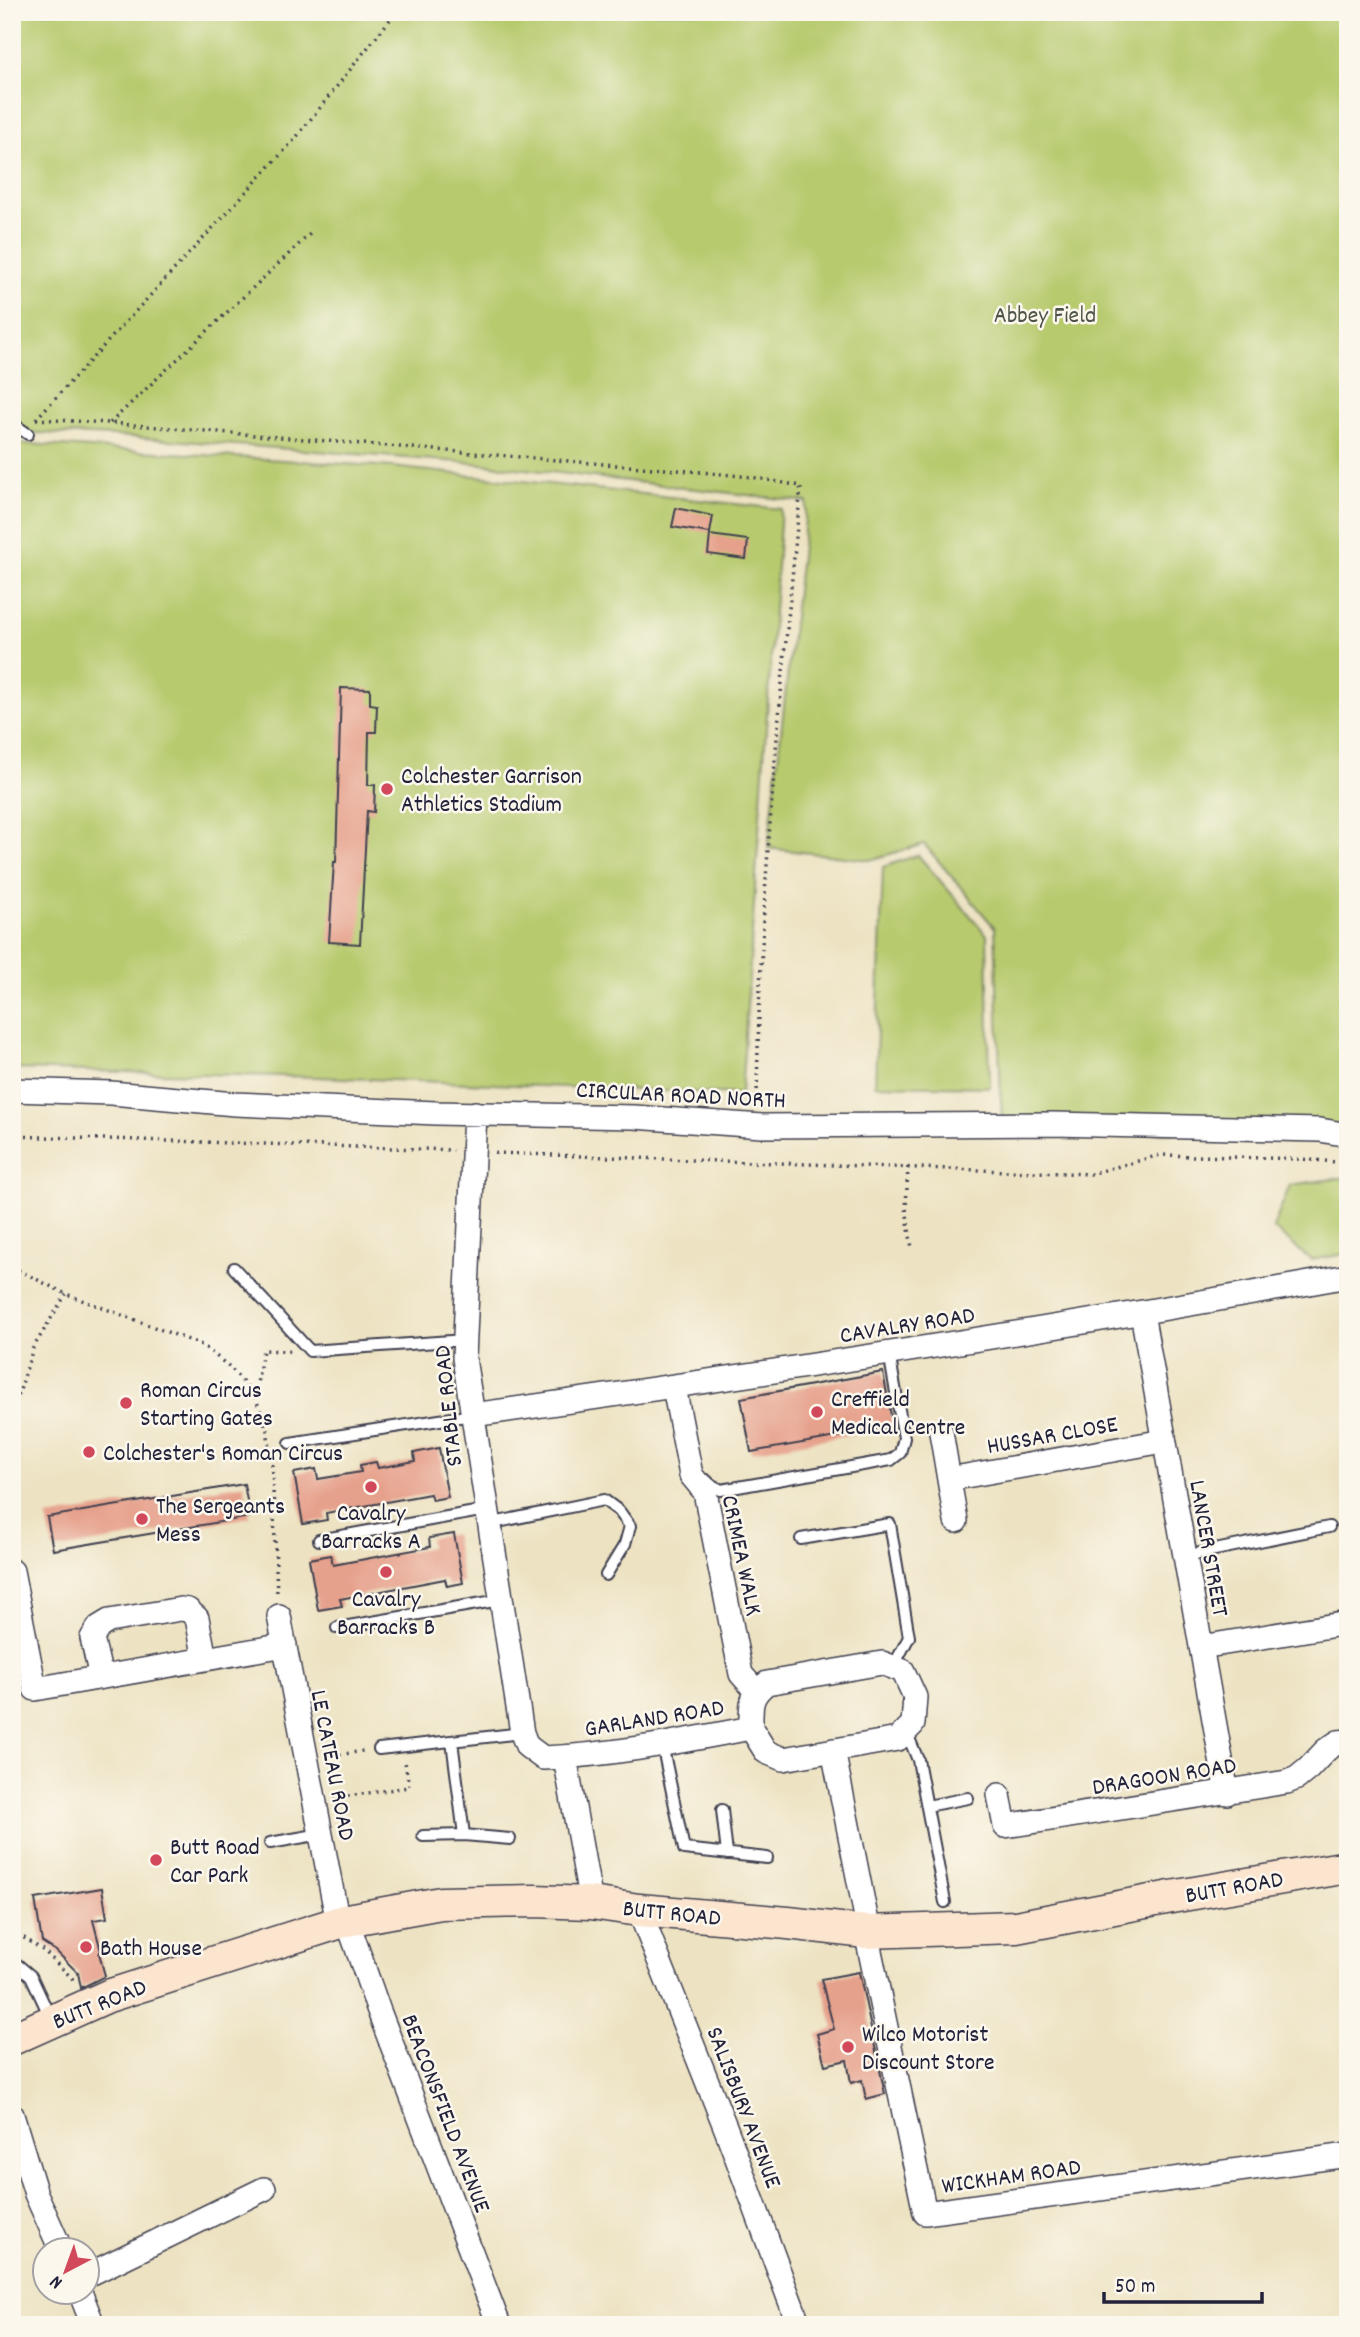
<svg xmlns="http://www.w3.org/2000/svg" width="1360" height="2337" font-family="Dekko,sans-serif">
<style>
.green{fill:#b7ca6e;stroke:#6c7654;stroke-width:2}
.building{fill:#e6a18c}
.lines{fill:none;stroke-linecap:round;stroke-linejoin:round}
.lane-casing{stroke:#403f4f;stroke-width:14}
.street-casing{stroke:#403f4f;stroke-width:26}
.secondary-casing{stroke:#403f4f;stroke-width:35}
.path{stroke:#403f4f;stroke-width:3.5;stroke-dasharray:2 5;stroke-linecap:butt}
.lane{stroke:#fff;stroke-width:10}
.street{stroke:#fff;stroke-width:23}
.secondary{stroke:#fce5cf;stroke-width:32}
.poi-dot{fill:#d1495b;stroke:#fbf7ec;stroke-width:2.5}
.labels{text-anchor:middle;stroke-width:5;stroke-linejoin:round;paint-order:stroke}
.park-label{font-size:24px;fill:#4f544a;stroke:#fbf7ec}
.poi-label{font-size:24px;fill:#22223b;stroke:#fbf7ec;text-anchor:start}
.street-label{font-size:24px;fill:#22223b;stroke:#fbf7ec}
</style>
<rect width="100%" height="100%" fill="#fbf7ec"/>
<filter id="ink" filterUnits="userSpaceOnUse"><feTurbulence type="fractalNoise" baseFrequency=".0143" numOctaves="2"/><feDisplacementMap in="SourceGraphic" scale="14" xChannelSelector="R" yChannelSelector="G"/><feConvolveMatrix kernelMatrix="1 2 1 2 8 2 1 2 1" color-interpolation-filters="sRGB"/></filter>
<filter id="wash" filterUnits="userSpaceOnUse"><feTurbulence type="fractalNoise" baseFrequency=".00686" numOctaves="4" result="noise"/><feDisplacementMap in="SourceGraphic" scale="28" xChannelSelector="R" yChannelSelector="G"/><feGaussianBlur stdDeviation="1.57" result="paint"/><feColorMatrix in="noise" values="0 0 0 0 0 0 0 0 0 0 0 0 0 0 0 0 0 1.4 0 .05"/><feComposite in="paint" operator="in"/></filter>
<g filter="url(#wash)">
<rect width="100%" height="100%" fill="#ede3c3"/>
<path class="green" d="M 12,12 L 1348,12 L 1348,1138 L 1002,1128 L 995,928 L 924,844 L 870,860 L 768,848 L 807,502 L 474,463 L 117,436 L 12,432 Z
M 12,443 L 392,467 L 781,509 L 741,1094 L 317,1077 L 12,1069 Z
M 918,855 L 987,935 L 990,1087 L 875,1085 L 883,867 Z
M 1348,1177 L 1348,1257 L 1345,1254 L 1311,1260 L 1273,1228 L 1290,1185 Z"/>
<g id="blocks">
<path class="building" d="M 676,508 L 713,516 L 710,533 L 672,527 Z
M 710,535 L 748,540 L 746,559 L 708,554 Z
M 341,688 L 370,689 L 370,704 L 377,705 L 376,732 L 369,732 L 368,785 L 375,785 L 374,812 L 367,811 L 360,944 L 329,942 L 334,862 L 336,862 Z
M 883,1372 L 893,1427 L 751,1452 L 741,1398 Z
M 439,1448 L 448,1497 L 432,1500 L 430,1494 L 326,1513 L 327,1520 L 303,1524 L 294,1473 L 316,1469 L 318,1479 L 361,1472 L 360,1465 L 376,1462 L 378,1468 L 415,1461 L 414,1453 Z
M 244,1484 L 250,1517 L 53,1550 L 47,1517 Z
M 454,1534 L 463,1583 L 447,1586 L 445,1579 L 340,1599 L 342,1606 L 318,1610 L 309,1559 L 331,1555 L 333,1565 L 430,1547 L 429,1538 Z
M 102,1888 L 107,1918 L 93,1920 L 101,1951 L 99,1953 L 105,1976 L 81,1988 L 78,1973 L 56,1951 L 42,1942 L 35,1899 Z
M 859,1972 L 885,2094 L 866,2099 L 862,2080 L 851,2083 L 847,2060 L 825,2065 L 817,2034 L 834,2029 L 821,1979 Z"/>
</g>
</g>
<g filter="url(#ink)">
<use href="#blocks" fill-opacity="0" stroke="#403f4f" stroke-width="2"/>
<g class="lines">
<defs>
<path id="lane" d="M 12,423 L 28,434
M 234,1268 L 310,1351 L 465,1340
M 290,1443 L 472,1415
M 706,1480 L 710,1484 L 721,1490 L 891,1460 L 900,1453 L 904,1438 L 889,1353
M 488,1524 L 604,1500 L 619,1511 L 630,1526 L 625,1544 L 606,1575
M 801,1539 L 890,1524 L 909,1637 L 893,1667
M 319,1540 L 486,1510
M 1185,1556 L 1329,1527
M 337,1628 L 500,1600
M 906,1731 L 918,1760 L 945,1902
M 452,1741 L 464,1835
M 662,1744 L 684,1849 L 767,1858
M 379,1749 L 522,1733
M 927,1806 L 968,1798
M 722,1810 L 727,1854
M 423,1836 L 464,1835 L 510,1839
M 270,1843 L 321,1834
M 12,1960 L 31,1976 L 51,2019"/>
<path id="street" d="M 12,1090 L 111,1093 L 235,1104 L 436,1113 L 634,1117 L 762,1126 L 1053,1124 L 1320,1130 L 1348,1135
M 475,1113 L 464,1358 L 522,1733 L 527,1746 L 543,1758 C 613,1755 682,1741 751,1728 C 751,1707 749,1696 767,1683 L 882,1663 L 903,1671 L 915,1697 L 913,1724 L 898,1739 L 783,1759 L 766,1752 L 751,1728
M 1142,1313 L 1227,1793
M 674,1387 L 691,1475 L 705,1492 L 741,1674 L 756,1691
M 472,1415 C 765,1374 1057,1329 1348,1276
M 941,1432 L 956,1521
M 949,1479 L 1164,1441
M 12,1571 L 35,1689 L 285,1645
M 279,1616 L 338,1923
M 1201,1647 L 1348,1623
M 101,1677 L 92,1638 L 99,1627 L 109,1621 L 181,1609 L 188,1610 L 197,1618 L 205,1659
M 833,1750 L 866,1917 L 866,1932 L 925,2213 L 1348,2155
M 565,1757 L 591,1903
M 999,1795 L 1005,1826 L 1287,1782 L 1297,1778 L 1308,1769 L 1326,1750 L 1338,1742 L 1348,1741
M 639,1910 L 726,2129 L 799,2325
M 347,1920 L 379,2011 L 499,2325
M 12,2115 L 36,2194 L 61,2250
M 88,2275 L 264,2189
M 80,2292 L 93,2325"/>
<path id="secondary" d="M 12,2039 L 108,1996 L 347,1920 L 441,1903 L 534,1901 L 591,1903 L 639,1910 L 788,1923 L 866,1932 L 1016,1927 L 1171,1897 L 1348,1867"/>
</defs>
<use href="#lane" class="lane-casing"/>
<use href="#street" class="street-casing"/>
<use href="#secondary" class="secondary-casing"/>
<path class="path" d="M 36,419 L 110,423 L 701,472 L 751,477 L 801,486 C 781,692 759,897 757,1104
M 36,419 L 295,139 L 396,12
M 110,423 L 313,231
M 12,1136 L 453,1150
M 495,1153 L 1090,1174 L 1160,1155 L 1301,1159 L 1348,1163
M 908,1167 L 906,1208 L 912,1249
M 12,1267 L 66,1294 L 202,1345 L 231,1368 L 255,1396 L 267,1430 L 272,1463 L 277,1594
M 255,1395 L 263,1350 L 290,1351
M 12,1416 L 33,1348 L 66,1294
M 326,1757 L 363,1751
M 334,1798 L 409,1787 L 405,1762
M 12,1930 L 44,1951 L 72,1978 L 74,1983"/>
<use href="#lane" class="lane"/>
<use href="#street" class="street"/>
<use href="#secondary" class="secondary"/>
</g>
</g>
<g class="poi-dot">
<circle cx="387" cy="789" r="7"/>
<circle cx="126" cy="1403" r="7"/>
<circle cx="817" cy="1412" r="7"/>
<circle cx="89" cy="1452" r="7"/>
<circle cx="371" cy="1487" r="7"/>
<circle cx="142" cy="1519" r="7"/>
<circle cx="386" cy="1572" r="7"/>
<circle cx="156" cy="1860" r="7"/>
<circle cx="86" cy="1947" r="7"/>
<circle cx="848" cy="2047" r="7"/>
</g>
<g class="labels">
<g class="park-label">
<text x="1045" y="322">Abbey Field</text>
</g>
<g class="poi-label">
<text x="401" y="783">Colchester Garrison<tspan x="401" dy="28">Athletics Stadium</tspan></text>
<text x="140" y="1397">Roman Circus<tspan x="140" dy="28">Starting Gates</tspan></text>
<text x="831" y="1406">Creffield<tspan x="831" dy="28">Medical Centre</tspan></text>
<text x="103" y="1460">Colchester's Roman Circus</text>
<text x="156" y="1513">The Sergeants<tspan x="156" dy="28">Mess</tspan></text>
<text x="371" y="1520" text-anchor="middle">Cavalry<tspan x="371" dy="28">Barracks A</tspan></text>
<text x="386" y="1606" text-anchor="middle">Cavalry<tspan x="386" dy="28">Barracks B</tspan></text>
<text x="170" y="1854">Butt Road<tspan x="170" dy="28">Car Park</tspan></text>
<text x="100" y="1955">Bath House</text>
<text x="862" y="2041">Wilco Motorist<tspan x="862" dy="28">Discount Store</tspan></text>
</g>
<g class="street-label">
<text transform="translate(681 1094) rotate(3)" y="8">CIRCULAR ROAD NORTH</text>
<text transform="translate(907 1324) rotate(-9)" y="8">CAVALRY ROAD</text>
<text transform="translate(447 1406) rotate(-96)" y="8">STABLE ROAD</text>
<text transform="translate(1052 1434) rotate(-10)" y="8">HUSSAR CLOSE</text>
<text transform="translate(1210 1548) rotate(80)" y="8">LANCER STREET</text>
<text transform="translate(743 1555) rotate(78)" y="8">CRIMEA WALK</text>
<text transform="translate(654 1717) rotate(-9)" y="8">GARLAND ROAD</text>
<text transform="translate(334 1765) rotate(79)" y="8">LE CATEAU ROAD</text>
<text transform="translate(1164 1775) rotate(-9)" y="8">DRAGOON ROAD</text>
<text transform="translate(1234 1886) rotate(-10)" y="8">BUTT ROAD</text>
<text transform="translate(672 1912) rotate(6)" y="8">BUTT ROAD</text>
<text transform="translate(99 2003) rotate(-22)" y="8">BUTT ROAD</text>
<text transform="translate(745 2107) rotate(69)" y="8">SALISBURY AVENUE</text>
<text transform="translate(447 2113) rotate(69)" y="8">BEACONSFIELD AVENUE</text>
<text transform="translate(1011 2175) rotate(-8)" y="8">WICKHAM ROAD</text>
</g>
</g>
<rect width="1360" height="2337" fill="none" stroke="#fbf7ec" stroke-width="42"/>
<g transform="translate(66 2271) rotate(221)"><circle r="33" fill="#fbf7ec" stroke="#a4a2a5" stroke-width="2"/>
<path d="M0-5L12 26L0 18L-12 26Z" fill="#d1495b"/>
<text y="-10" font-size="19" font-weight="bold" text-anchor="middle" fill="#22223b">N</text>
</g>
<path d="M1104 2292v10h158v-10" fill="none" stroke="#22223b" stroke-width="3.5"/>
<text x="1115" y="2292" font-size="21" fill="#22223b" stroke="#fbf7ec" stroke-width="5" paint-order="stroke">50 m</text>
</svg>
